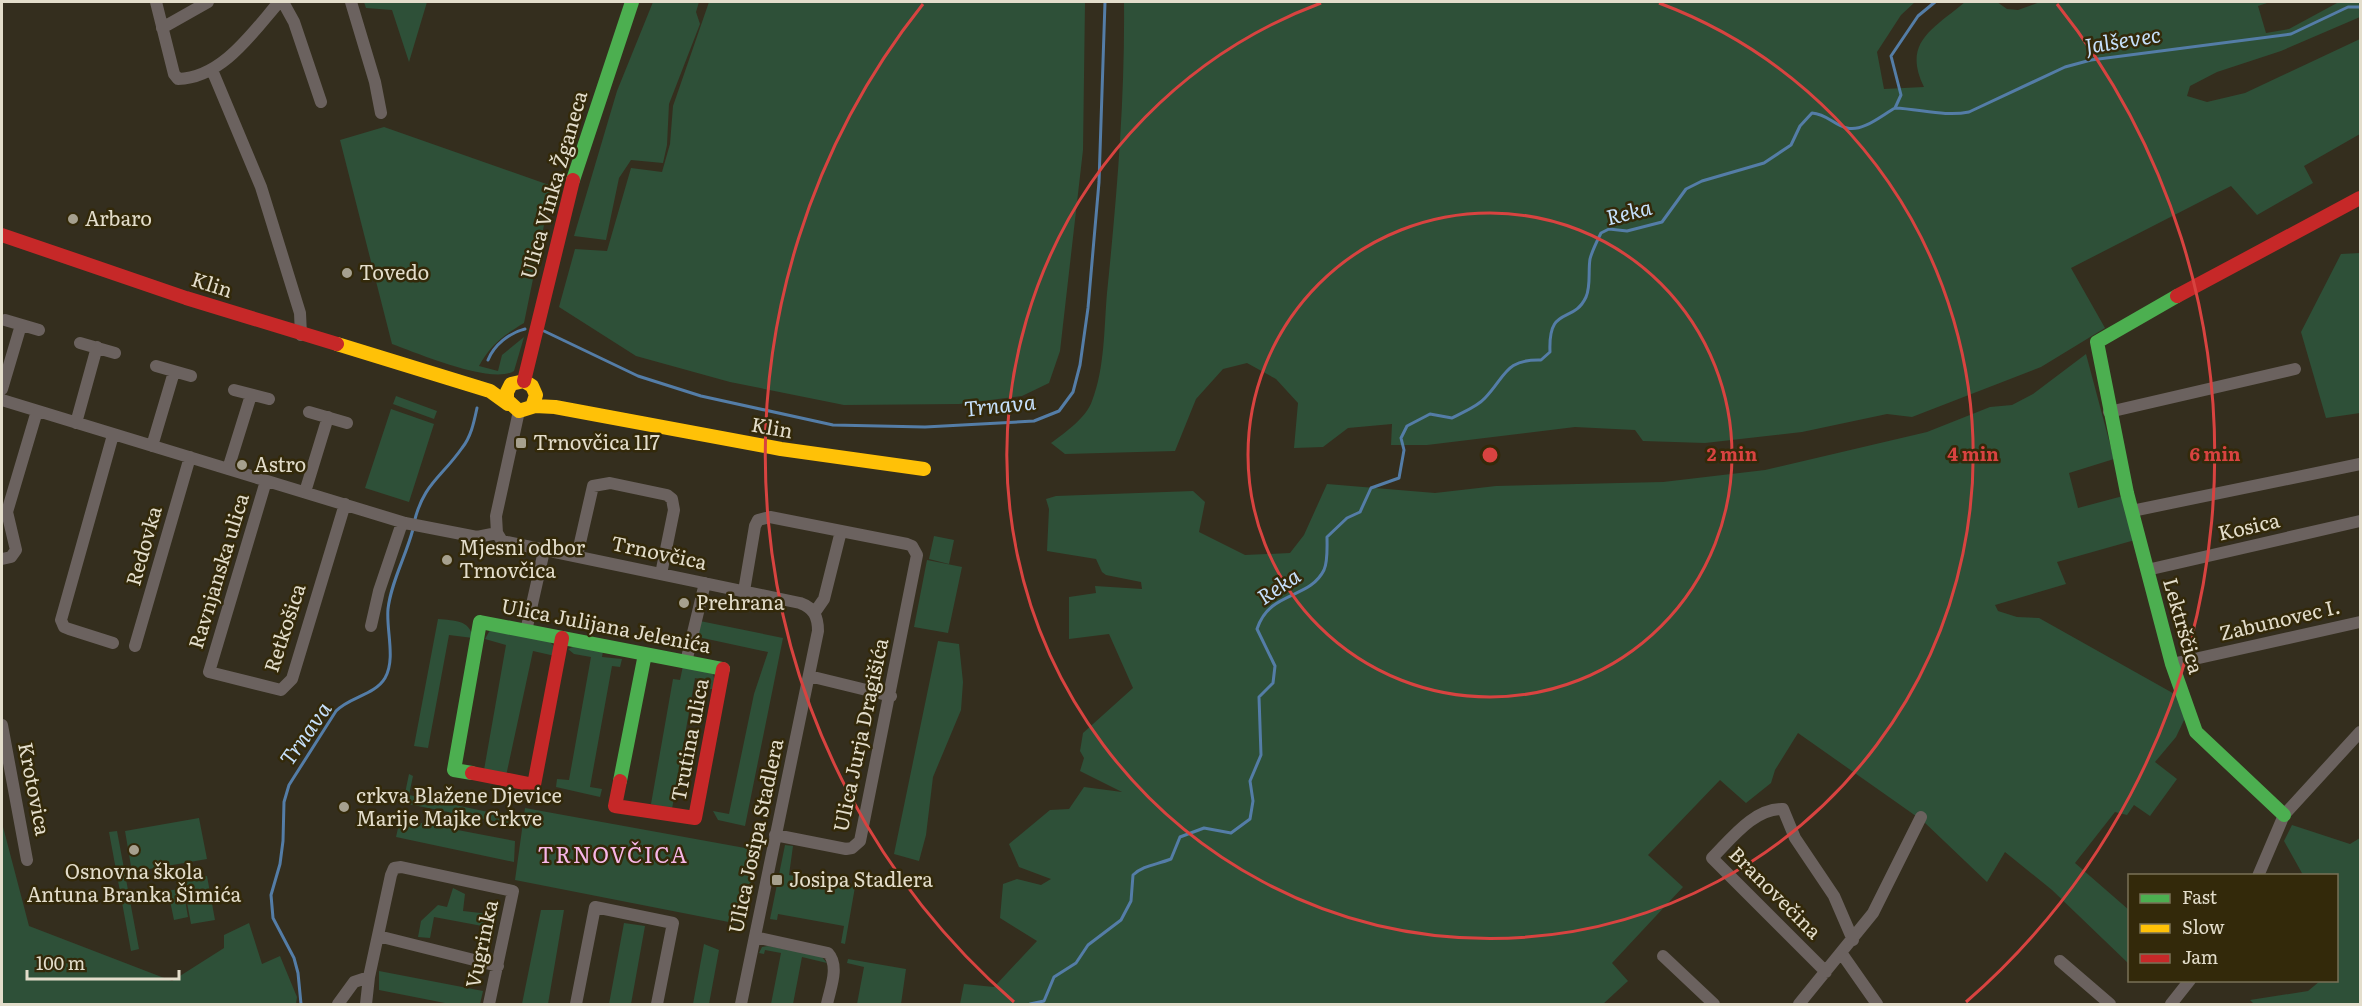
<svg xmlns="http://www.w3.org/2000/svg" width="2362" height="1006" font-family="Literata,serif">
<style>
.green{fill:#2e5038}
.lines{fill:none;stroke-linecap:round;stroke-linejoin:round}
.stream{stroke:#547da7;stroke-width:3}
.street{stroke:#6b625f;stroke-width:12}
.fast{stroke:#4caf50;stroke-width:14}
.slow{stroke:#ffc107;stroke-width:14}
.jam{stroke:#c62828;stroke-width:14}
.ring{fill:none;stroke:#d84340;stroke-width:3}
.poi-dot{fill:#a6a08e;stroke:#33290a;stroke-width:2}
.labels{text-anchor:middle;stroke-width:5;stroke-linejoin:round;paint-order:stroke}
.street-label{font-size:20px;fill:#e3ddcb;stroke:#33290a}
.poi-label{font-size:20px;fill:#e3ddcb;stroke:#33290a;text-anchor:start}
.water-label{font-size:21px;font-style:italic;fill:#c6e0fc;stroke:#33290a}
.quarter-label{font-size:22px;letter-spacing:1.5px;fill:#f8b6e8;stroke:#33290a}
.centre{fill:#d84340;stroke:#33290a;stroke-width:3}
.ring-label{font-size:18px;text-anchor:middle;font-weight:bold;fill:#d84340;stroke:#33290a;stroke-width:5;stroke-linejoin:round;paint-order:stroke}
</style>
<rect width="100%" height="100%" fill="#342e1e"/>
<path class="green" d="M 364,2 L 427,2 L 409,62 L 392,10 L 366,8 Z
M 653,2 L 699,2 L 696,12 L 700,24 L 669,104 L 667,145 L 663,163 L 631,160 L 619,178 L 606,240 L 574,236 L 617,91 Z
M 709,2 L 1085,2 L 1083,150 L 1060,351 L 1049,383 L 1022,396 L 959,404 L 844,405 L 730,382 L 636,356 L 559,307 L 575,249 L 607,251 L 631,168 L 662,172 L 670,144 L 673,106 Z
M 1124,2 L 1915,2 L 1901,15 L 1877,52 L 1884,89 L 1924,87 C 1902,42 1933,29 1965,2 L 1997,2 L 2007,9 L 2018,10 L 2040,2 L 2270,2 L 2258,6 L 2266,33 L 2289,29 L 2337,3 L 2360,2 L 2360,17 L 2281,51 L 2217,72 L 2190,86 L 2187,96 L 2207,102 L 2245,93 L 2360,39 L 2360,134 L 2304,166 L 2313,183 L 2257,215 L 2231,186 L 2071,268 L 2105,328 L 2041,367 L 1912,417 L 1887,414 L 1802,432 L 1705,443 L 1643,441 L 1635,430 L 1575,427 L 1427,445 L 1391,445 L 1392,424 L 1348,428 L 1323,447 L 1294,448 L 1298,403 L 1276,379 L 1247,363 L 1223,369 L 1196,399 L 1175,451 L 1065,454 L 1051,443 C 1066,432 1086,418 1092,401 C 1105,368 1104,327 1107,293 C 1117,195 1125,99 1124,2 Z
M 384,127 L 552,186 L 524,323 C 504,335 490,345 479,366 L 498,371 L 502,355 L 524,337 L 514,371 C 492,385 417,353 392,344 L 340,140 Z
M 2360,253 L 2360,413 L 2326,418 L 2301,332 L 2341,254 Z
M 2086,354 L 2114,459 L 2069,473 L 2078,508 L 2123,496 L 2135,540 L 2057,562 L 2066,584 L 1995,605 L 1998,611 L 2017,617 L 2039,618 L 2178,696 L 2185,718 L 2176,737 L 2155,762 L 2177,779 L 2150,816 L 2134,805 L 2127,815 L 2115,812 L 2075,863 L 2129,910 L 2129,964 L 2052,890 L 2005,852 L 1987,882 L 1923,821 L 1798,733 L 1775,770 L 1771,783 L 1746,803 L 1720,780 L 1648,855 L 1683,887 L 1612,963 L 1628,981 L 1603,1004 L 960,1004 L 964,984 L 994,987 L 1037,941 L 1000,918 L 1003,884 L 1017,879 L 1041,885 L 1051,879 L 1019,867 L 1009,844 L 1050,810 L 1069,809 L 1084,787 L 1122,792 L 1080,771 L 1084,758 L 1080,751 L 1083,733 L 1133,688 L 1109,634 L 1069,639 L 1069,597 L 1096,593 L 1095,586 L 1142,589 L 1141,582 L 1106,575 L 1102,572 L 1096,559 L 1047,551 L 1049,509 L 1046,499 L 1056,496 L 1193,491 L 1205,502 L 1199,532 L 1245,555 L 1290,553 L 1304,535 L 1327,484 L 1435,493 L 1496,486 L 1663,482 L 1765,470 L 1927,432 L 1990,407 L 2012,405 L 2033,394 Z
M 396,396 L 437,411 L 434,419 L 393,404 Z
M 391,409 L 434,424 L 409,502 L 365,488 Z
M 934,536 L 954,540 L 949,564 L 929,559 Z
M 927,560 L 962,567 L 948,633 L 914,627 Z
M 438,619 C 455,621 469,619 473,638 L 449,635 L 428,748 L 414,746 Z
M 700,621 L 783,638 L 745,826 L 718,820 L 713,811 L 729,814 L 754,694 L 768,652 L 698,637 Z
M 490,630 L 548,640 L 554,646 L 555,656 L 533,651 L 506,776 L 484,770 L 506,645 L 485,639 Z
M 938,641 L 959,644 L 963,682 L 961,710 L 933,777 L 926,835 L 919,861 L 894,854 Z
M 575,646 L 603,651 L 602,657 L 622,659 L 620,667 L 612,666 L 590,787 L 602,789 L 600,797 L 556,787 L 557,779 L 569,780 L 591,657 L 574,654 L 568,649 Z
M 683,666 L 713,674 L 717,689 L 710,689 L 711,681 L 695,678 L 672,809 L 651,804 L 673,679 L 680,680 Z
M 409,774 L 413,776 L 409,795 L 520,819 L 519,826 L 403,803 Z
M 525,808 L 756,850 L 744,925 L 515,880 Z
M 199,818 L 207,859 L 132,872 L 125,831 Z
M 400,819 L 515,841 L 514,862 L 396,837 Z
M 2,823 L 29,926 L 172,981 L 224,948 L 224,935 L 249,923 L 262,964 L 280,956 L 297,997 L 296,1004 L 2,1004 Z
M 2292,825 L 2350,844 L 2360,838 L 2360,1004 L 2254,1004 L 2250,1000 L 2308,991 L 2320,981 L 2336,980 L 2336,876 L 2303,875 L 2284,841 Z
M 117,831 L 139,949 L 131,951 L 109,832 Z
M 785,845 L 793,846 L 789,875 L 855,887 L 845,944 L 841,943 L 844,926 L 778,914 L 777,920 L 770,919 Z
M 207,876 L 215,920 L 191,924 L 183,881 Z
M 183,888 L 188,917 L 174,920 L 168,891 Z
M 453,888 L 465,894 L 463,911 L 498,915 L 493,928 L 434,917 L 430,938 L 418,937 L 421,921 L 438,905 L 447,907 Z
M 541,910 L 564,910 L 548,1004 L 522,1004 Z
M 624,923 L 645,926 L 631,1004 L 609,1004 Z
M 704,944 L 719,950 L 709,1004 L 693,1004 Z
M 768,946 L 821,956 L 827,963 L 802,957 L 793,1004 L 771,1004 L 781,953 L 765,950 L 764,954 L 759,953 L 762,947 Z
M 848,959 L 906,969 L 901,1004 L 857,1004 L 864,967 L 847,963 Z
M 379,971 L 483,991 L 480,1004 L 450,1004 L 379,990 Z"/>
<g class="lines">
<path class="stream" d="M 1895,108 C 1920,109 1945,117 1969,112 L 2065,67 L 2091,60 L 2291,34 L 2348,7 L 2360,7
M 1895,108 L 1901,95 L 1891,56 L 1918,16 L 1935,2
M 544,331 L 638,376 L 701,396 L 833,425 L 925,427 L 1034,421 L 1059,411 L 1073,392 L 1080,365 L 1088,308 L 1099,182 L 1105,2
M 488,360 C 494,345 509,333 525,329
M 414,523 C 423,484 441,478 462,448 C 471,437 474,422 477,408
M 301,1004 L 298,973 L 294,958 L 273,918 L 271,895 L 280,864 L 283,841 L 284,802 L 289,785 L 336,711 C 349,697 375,695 385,678 C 396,659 386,630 388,609 C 391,582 406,556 413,529
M 1030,1004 L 1044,1001 L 1054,977 L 1076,963 L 1088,945 L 1121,920 L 1131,901 L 1133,875 C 1144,865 1156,865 1171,859 L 1180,837 L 1204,828 L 1231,833 L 1250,819 L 1253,801 L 1250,781 L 1261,755 L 1259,697 L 1273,683 L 1275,666 L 1257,629 C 1270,590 1309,600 1324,570 C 1328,561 1327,546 1327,537 L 1347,518 L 1360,512 L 1371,488 L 1399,478 L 1404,450 L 1401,438 L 1407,426 L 1430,414 L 1452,418 C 1463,412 1477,407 1485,398 C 1506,376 1505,359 1541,360 L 1550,352 C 1548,304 1573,325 1586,297 C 1591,286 1588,271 1590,259 C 1592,251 1597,241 1601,233 L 1609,229 L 1627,231 L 1662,222 L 1686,189 L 1702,181 L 1764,163 L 1791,145 L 1800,126 L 1812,113 C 1827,114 1834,125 1847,128 C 1863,132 1882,115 1895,108"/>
<path class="street" d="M 156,2 L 174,74 L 178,79 C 222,78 253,32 279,2
M 283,2 L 294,22 L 321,102
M 351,2 L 375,82 L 381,113
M 162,28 L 208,2
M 212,70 L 261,187 L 300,313 L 301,335
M 5,320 L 39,330
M 80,343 L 115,353
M 156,366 L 191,376
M 2,389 L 21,325
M 234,390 L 269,399
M 2,400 L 405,523 L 477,537 L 497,533
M 519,411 L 496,516 L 497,533 L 502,541 L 800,603 C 814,608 818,617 818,631 L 741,1004
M 309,412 L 347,423
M 2109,412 L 2295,369
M 76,423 L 97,347
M 152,446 L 174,372
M 228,469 L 251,395
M 266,481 L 209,672 L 281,690 L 292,679 L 345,504
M 305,492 L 328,417
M 2132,511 L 2360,464
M 577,556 L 593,486 L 610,483 L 667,495 L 672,499 L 674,510 L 661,574
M 2,559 L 11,557 L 16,550 L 7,512 L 37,411
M 2147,570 L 2360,521
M 744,591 L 755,526 L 758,520 L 770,517 L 907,544 L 912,546 L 917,555 L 860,841 L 852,848 L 846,849 L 775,835
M 815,612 L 824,599 L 841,531
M 371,626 L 379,591 L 402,523
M 526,631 L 544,551
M 113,643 L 69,629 L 64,627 L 61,620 L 113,435
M 135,646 L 190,457
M 686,662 L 705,583
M 2172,664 L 2360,622
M 809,676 L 891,696
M 2,725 L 27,860
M 2258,876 L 2284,815 L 2360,732
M 378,936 L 498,966
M 755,937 L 828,953 C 840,966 830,989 827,1004
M 1842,954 L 1877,1004
M 1663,956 L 1714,1004
M 2060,961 L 2110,1004
M 1826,972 L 1712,858 C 1731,839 1754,808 1783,809 L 1795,838 L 1834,896 L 1853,940
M 338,1004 L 354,982 L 369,977
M 366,1004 L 369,977 L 391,875 L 394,868 L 401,867 L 513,891 L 489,1004
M 576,1004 L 595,907 L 673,923 L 657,1004
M 1799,1004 L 1873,913 L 1921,817
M 2171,1004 L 2190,980"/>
<path class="fast" d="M 573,180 L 632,2
M 2177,296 L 2097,342 L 2127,493 L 2172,664 L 2196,732 L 2284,815
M 472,773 L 454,770 L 480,622 L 723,669
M 620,781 L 645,654"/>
<path class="slow" d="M 337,344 L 490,391 L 508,404
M 532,407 L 536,395 L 532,386 L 524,381 L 511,384 L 507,392 L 507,400 L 519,411 L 535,406 L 555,407 L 781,449 L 924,469"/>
<path class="jam" d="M 2,235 L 186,298 L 337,344
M 2177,296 L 2360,198
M 524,381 L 573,180
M 472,773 L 534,785 L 562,638
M 620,781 L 615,806 L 695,818 L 723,669"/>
</g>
<g class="ring">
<circle cx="1490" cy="455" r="242"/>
<path d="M1659 3A483 483 0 1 1 1321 3"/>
<path d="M1014 1002A725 725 0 0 1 923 4M2057 4A725 725 0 0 1 1966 1002"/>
</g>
<g class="poi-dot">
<circle cx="73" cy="219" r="6"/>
<circle cx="347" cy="273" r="6"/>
<rect x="515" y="437" width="12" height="12" rx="3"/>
<circle cx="242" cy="465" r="6"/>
<circle cx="447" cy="560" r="6"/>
<circle cx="684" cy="603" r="6"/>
<circle cx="344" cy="807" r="6"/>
<circle cx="134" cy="850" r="6"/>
<rect x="771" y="874" width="12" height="12" rx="3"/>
</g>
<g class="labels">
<g class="street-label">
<text transform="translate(554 185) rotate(-74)" y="7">Ulica Vinka Žganeca</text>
<text transform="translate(212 285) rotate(18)" y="7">Klin</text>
<text transform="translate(772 428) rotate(10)" y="7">Klin</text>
<text transform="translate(2249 527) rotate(-13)" y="7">Kosica</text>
<text transform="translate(144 546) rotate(-74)" y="7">Redovka</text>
<text transform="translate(659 553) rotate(12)" y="7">Trnovčica</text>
<text transform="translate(219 571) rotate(-73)" y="7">Ravnjanska ulica</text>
<text transform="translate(2280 620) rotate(-13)" y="7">Zabunovec I.</text>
<text transform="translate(606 626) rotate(11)" y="7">Ulica Julijana Jelenića</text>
<text transform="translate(2183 626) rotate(74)" y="7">Lektrščica</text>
<text transform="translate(285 628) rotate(-72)" y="7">Retkošica</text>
<text transform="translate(861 735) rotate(-78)" y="7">Ulica Jurja Dragišića</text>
<text transform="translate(690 740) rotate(-79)" y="7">Trutina ulica</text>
<text transform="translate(34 789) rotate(79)" y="7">Krotovica</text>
<text transform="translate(756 836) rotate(-78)" y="7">Ulica Josipa Stadlera</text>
<text transform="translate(1775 893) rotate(45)" y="7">Branovečina</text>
<text transform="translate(482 944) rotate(-78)" y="7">Vugrinka</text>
</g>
<g class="poi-label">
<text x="85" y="226">Arbaro</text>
<text x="359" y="280">Tovedo</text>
<text x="533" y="450">Trnovčica 117</text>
<text x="254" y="472">Astro</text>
<text x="459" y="555">Mjesni odbor<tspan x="459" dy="23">Trnovčica</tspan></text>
<text x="696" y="610">Prehrana</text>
<text x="356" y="803">crkva Blažene Djevice<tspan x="356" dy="23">Marije Majke Crkve</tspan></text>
<text x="134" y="879" text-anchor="middle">Osnovna škola<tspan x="134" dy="23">Antuna Branka Šimića</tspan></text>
<text x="789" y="887">Josipa Stadlera</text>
</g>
<g class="water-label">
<text transform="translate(2123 41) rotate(-9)" y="7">Jalševec</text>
<text transform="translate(1629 213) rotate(-14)" y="7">Reka</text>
<text transform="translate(1000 406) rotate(-6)" y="7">Trnava</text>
<text transform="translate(1279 587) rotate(-34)" y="7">Reka</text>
<text transform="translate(306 734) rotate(-55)" y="7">Trnava</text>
</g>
<g class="quarter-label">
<text x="613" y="863">TRNOVČICA</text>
</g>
</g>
<circle cx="1490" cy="455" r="9" class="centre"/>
<g class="ring-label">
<text x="1732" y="461">2 min</text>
<text x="1973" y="461">4 min</text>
<text x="2215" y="461">6 min</text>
</g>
<rect width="2362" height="1006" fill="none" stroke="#e3ddcb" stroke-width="6"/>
<rect x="2128" y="874" width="210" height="108" fill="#33290a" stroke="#797157" stroke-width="1.5"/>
<rect x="2140" y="894" width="30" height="9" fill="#4caf50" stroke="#797157" stroke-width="1.5"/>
<text x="2182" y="904" font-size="18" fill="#e3ddcb">Fast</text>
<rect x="2140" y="924" width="30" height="9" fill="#ffc107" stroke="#797157" stroke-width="1.5"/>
<text x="2182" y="934" font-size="18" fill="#e3ddcb">Slow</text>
<rect x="2140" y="954" width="30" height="9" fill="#c62828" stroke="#797157" stroke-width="1.5"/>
<text x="2182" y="964" font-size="18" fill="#e3ddcb">Jam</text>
<path d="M27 970v9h152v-9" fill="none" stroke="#e3ddcb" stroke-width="3"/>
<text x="36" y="970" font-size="18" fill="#e3ddcb" stroke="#33290a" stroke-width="4.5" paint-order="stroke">100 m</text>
</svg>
